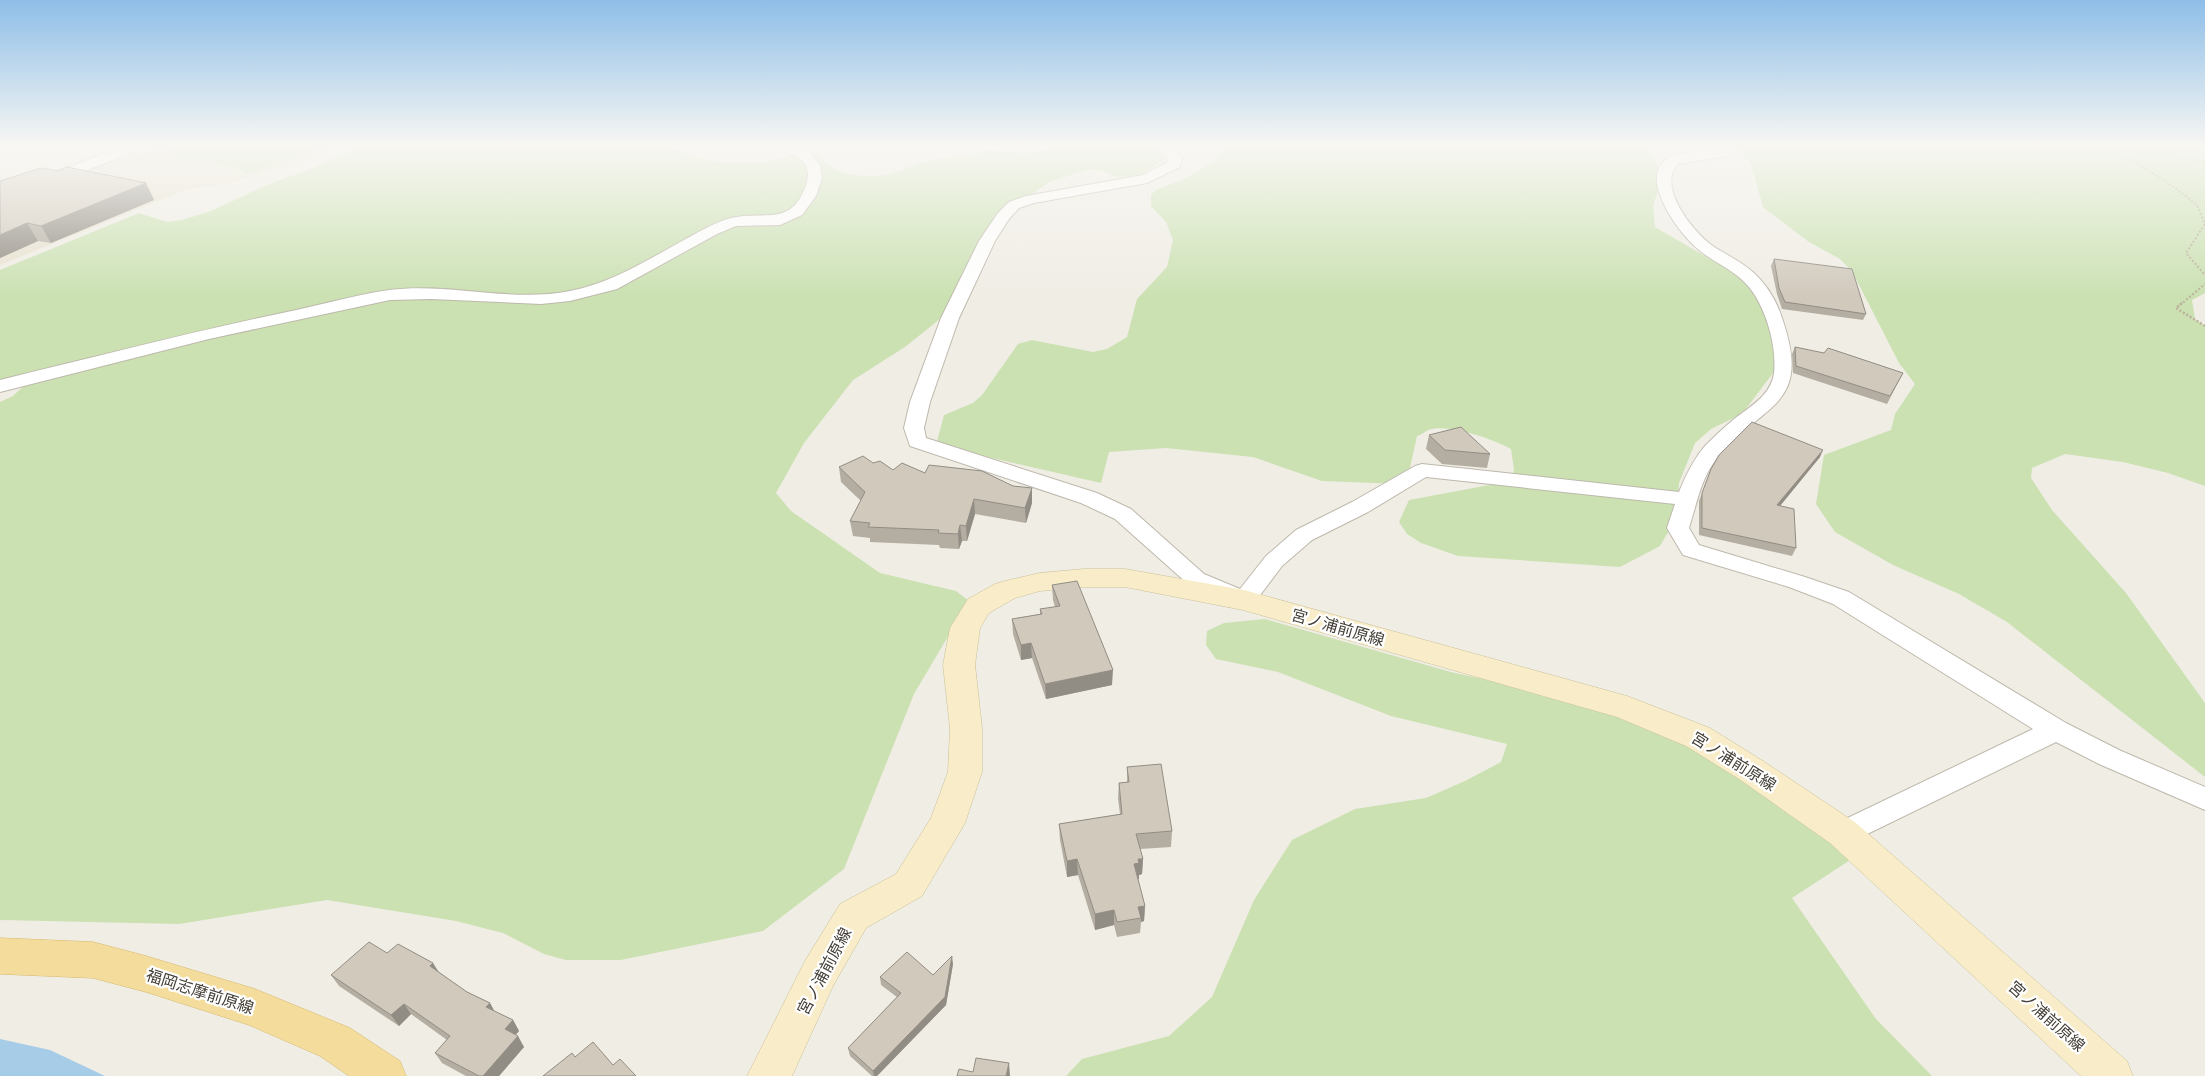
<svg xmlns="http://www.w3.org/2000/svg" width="2205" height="1076" font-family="'Asap Condensed','Noto Sans JP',sans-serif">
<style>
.education{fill:#e8e2d0}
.green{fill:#cbe1b2}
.water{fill:#a7cce7}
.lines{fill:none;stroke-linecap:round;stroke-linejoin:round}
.minor-casing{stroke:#beb8ac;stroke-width:2}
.secondary-casing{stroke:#cbc099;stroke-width:1}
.primary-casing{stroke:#d5b96e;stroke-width:1}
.path-far1{stroke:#bbb19c;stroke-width:2;stroke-dasharray:2 2;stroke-linecap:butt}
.path{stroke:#bbb19c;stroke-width:2.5;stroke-dasharray:2 2;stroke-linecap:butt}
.minor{fill:#fff;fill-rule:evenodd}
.secondary{fill:#f8edc8;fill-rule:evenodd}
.primary{fill:#f3dc9c;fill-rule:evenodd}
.wall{fill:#b4ada2}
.shaded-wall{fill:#928d84}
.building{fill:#d1c9bc;stroke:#928d84}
.labels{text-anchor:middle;stroke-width:4.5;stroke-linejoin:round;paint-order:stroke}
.near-street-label{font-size:16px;fill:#423d35;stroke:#fff}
</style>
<rect width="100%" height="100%" fill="#f0ede5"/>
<path class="education" d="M 155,146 L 338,146 L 324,155 L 226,184 L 188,189 L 0,265 L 0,194 L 138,154 Z"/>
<path class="green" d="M 171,146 L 327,146 L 247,174 L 236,167 L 171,156 Z
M 360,146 L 668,146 C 697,162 735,166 767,161 C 784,159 800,153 817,154 C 821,158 826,164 831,167 C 846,177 874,178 891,174 C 905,170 916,163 931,160 C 954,156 977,157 998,146 L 1154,146 L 1166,159 L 1139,176 L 1117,177 L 1099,170 L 1087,170 L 1049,182 L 1005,214 L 950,311 L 905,347 L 853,380 L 804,443 L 776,493 L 791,511 L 880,573 L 956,591 L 969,601 L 914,694 L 844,869 L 763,931 L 621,960 L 566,960 L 544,954 L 503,933 L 456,921 L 327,900 L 179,924 L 0,920 L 0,402 L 13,396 L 32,378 L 0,385 L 0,270 L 139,213 L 167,222 L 182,220 L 211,211 L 269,184 L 309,170 Z
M 1223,146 L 1646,146 L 1656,161 L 1661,181 L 1653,206 L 1655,227 L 1741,277 L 1777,329 L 1782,361 L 1742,414 L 1711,429 L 1695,443 L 1679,483 L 1677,517 L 1660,546 L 1620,567 L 1458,556 L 1421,543 L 1407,534 L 1399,522 L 1409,500 L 1511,481 L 1514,470 L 1511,449 C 1493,439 1447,423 1428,430 C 1424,432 1421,435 1417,436 L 1408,477 L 1399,484 L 1322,481 L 1253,457 L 1166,448 L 1109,452 L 1101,483 L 936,445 L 944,415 L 973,403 L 982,395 L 1018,344 L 1032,340 L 1093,352 L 1107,349 L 1127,337 L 1137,299 L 1167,267 L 1173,240 L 1166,222 L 1151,206 L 1151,195 L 1156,190 L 1187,178 L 1215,161 Z
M 1734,146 L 2205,146 L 2205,293 L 2192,300 L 2195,319 L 2205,326 L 2205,486 L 2168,473 L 2123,462 L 2065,454 L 2032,468 L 2031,478 L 2052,510 L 2126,593 L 2205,703 L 2205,777 L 2007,622 L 1959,594 L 1893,565 L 1835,532 L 1816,504 L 1824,455 L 1891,430 L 1895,414 L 1915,384 L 1899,363 L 1856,279 L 1847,266 L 1840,259 L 1809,242 L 1763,207 L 1751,164 Z
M 1265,619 L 1451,672 L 1625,710 L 1867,849 L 1792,898 L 1876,1019 L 1932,1076 L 1066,1076 L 1082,1059 L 1169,1036 L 1212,997 L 1254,900 L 1292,840 L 1355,809 L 1426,798 L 1465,781 L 1501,762 L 1507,744 L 1391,716 L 1278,672 L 1216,659 L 1206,645 L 1207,631 L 1224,623 Z"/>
<path class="water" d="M 0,1039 L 50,1050 L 105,1076 L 0,1076 Z"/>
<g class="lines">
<defs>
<path id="minor" d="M 124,146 L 144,146 L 142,149 L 74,175 L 0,196 L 0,187 L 64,169 Z
M 775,146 L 797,146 L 809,150 L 820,166 L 822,178 L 816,196 L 802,215 L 780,225 L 736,226 L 717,234 L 617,289 L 570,301 L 541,304 L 431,299 L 390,300 L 209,339 L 0,392 L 0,380 C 95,357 191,332 287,312 C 321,305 355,295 389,290 C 449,282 511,303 570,291 C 611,283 646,261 682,241 C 697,233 713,223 731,218 C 764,210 791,228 806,185 C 814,160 796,155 777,149 Z
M 978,146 L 1053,146 C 1042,157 994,152 980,149 Z
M 1157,146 L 1173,146 L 1182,158 L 1180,167 L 1147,183 L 1034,203 L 1019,208 L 1009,219 L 995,241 L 959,318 L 930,402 L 924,428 L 926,438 L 1097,493 L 1131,509 L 1204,574 L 1240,589 L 1266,556 L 1296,530 L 1352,502 L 1415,466 L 1422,464 L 1679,492 C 1686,475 1693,460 1705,446 C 1714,437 1723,428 1733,420 C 1749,407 1771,396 1774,373 C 1777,346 1766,308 1749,287 C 1735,270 1714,263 1698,249 C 1679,234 1635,175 1670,157 C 1679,152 1710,151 1722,149 L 1727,150 L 1729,153 L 1727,156 L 1678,164 C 1657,186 1691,229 1710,244 C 1724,254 1741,261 1754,273 C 1767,285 1777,302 1782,318 C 1814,410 1760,402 1715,461 C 1701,479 1696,506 1689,528 L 1699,545 L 1805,577 L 1849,592 L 2066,723 L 2119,750 L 2205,787 L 2205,810 L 2099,764 L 2056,742 L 1853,841 L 1843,845 L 1833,841 L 1828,833 L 1833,825 L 2033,729 L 1833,604 L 1789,587 L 1683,555 L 1667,528 L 1675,504 L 1426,477 L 1368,512 L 1312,540 L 1282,566 L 1252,606 L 1244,608 L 1188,584 L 1115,519 L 1081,503 L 910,446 L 904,428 L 910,402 L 941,318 L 979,241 L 998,213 L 1009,202 L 1026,196 L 1143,175 L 1168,162 L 1167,156 Z"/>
<path id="secondary" d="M 1084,569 L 1125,569 L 1244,590 L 1627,696 L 1710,728 L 1763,761 L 1856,823 L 2127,1061 L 2133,1076 L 2081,1076 L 1830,843 L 1739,779 L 1686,746 L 1617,717 L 1243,610 L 1125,587 L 1084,587 L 1040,591 L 1015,598 L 989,613 L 980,628 L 975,665 L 982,728 L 982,772 L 965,823 L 922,896 L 866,928 L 833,986 L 792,1076 L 747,1076 L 805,961 L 840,904 L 896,874 L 931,818 L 948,772 L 950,728 L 943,665 L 950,628 L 968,599 L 995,584 L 1005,581 L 1040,573 Z"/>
<path id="primary" d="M 0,938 L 93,942 L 146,956 L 255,989 L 350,1028 L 400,1061 L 406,1076 L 349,1076 L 320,1056 L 249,1025 L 146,992 L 93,978 L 0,974 Z"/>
</defs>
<use href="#minor" class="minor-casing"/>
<use href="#secondary" class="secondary-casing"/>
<use href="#primary" class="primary-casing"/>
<path class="path-far1" d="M 2103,146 L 2138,164 L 2174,187 L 2197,205 L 2205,224 L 2186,253 L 2205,275
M 2124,146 L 2205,162
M 2180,305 L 2205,284"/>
<path class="path" d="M 2182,303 L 2176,308 L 2205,326"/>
<use href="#minor" class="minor"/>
<use href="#secondary" class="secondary"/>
<use href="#primary" class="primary"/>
</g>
<path class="wall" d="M 58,171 L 146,183 L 154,200 L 51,243 L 38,241 L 0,258 L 0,181 Z
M 1774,259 L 1866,314 L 1863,320 L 1782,309 L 1777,294 L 1771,266 Z
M 1795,347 L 1903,373 L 1887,404 L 1793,373 L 1792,354 Z
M 1429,435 L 1490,454 L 1487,468 L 1442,464 L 1426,449 Z
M 1820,457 L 1780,506 L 1796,548 L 1792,556 L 1699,535 L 1699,501 L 1711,469 Z
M 873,463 L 893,470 L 925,473 L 1032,503 L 1026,523 L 975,514 L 967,541 L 962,541 L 959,549 L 940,548 L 939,545 L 870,542 L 870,538 L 853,536 L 850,521 L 861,501 L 841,482 L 839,467 Z
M 1052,585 L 1112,685 L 1046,699 L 1032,658 L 1021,660 L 1013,634 L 1012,619 L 1040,614 L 1040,609 L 1055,607 L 1053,600 Z
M 1127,767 L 1172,831 L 1171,847 L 1140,849 L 1143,859 L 1142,874 L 1139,875 L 1138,879 L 1145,906 L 1144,921 L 1141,922 L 1140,933 L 1117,937 L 1114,925 L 1095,930 L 1078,875 L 1067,877 L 1060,840 L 1059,824 L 1120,814 L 1118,799 L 1119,783 L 1127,783 Z
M 387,953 L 440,973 L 467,992 L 490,1003 L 494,1011 L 513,1020 L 519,1031 L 515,1035 L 524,1047 L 499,1076 L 466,1076 L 442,1063 L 435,1053 L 447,1040 L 411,1014 L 399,1026 L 339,986 L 331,975 Z
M 953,964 L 946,1005 L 877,1076 L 872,1076 L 850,1056 L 848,1048 L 897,997 L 881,985 L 880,977 L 933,975 Z"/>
<path class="shaded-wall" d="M 146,183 L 154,200 L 51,243 L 41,226 Z
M 27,223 L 38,241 L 0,258 L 0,235 Z
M 1823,450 L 1820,457 L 1774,513 L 1777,505 Z
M 1032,488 L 1032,503 L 1026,523 L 1025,508 Z
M 974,499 L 975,514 L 967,541 L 966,526 Z
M 960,525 L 962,541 L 959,549 L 958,534 Z
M 1031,643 L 1032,658 L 1021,660 L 1021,645 Z
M 1113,670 L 1112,685 L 1046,699 L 1045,684 Z
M 1077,859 L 1078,875 L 1067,877 L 1067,861 Z
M 1138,859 L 1143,859 L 1142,874 L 1139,875 L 1139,879 L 1134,880 L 1134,864 Z
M 1145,906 L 1144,921 L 1141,922 L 1141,918 L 1138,907 Z
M 1114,910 L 1114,925 L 1095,930 L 1095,914 Z
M 952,956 L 953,964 L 946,1005 L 877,1076 L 874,1076 L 873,1071 Z
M 433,963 L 440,974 L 430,966 Z
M 490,1003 L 496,1014 L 486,1007 Z
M 404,1004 L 411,1014 L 399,1026 L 391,1015 Z
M 513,1020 L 519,1031 L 511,1040 L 505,1029 Z
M 518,1036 L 524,1047 L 499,1076 L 483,1076 Z
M 1009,1063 L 1010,1076 L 1006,1076 Z"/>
<path class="building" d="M 67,167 L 146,183 L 41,226 L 27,223 L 0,235 L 0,181 L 41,168 L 58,171 Z
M 1774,259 L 1852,269 L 1866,314 L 1785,302 L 1779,288 Z
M 1795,347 L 1824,353 L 1828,348 L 1903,373 L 1890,396 L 1796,366 Z
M 1752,422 L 1823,450 L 1777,505 L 1794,509 L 1796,548 L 1702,528 L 1702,493 L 1711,469 L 1719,455 Z
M 1461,427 L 1490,454 L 1445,450 L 1429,435 Z
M 863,456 L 873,463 L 880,461 L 893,470 L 902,463 L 925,473 L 929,465 L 982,471 L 1013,486 L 1032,488 L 1025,508 L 974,499 L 966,526 L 960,525 L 958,534 L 938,533 L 939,530 L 868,527 L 870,523 L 850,521 L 865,492 L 839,467 Z
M 1077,581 L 1113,670 L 1045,684 L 1031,643 L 1021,645 L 1012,619 L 1042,614 L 1040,609 L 1060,606 L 1052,585 Z
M 1161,764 L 1172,831 L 1136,834 L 1143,859 L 1138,859 L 1139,863 L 1134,864 L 1145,906 L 1138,907 L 1141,918 L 1117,922 L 1114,910 L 1095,914 L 1077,859 L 1067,861 L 1059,824 L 1122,814 L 1119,783 L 1129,782 L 1127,767 Z
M 369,942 L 387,953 L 398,944 L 433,963 L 430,966 L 467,992 L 490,1003 L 486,1007 L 513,1020 L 505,1029 L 518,1036 L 483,1076 L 479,1076 L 435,1053 L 450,1036 L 404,1004 L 391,1015 L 331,975 Z
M 907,952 L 933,975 L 952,956 L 945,997 L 873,1071 L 848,1048 L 901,993 L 880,977 Z
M 593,1042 L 613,1065 L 620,1059 L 636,1076 L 543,1076 L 572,1053 L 575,1057 Z
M 976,1058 L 1009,1063 L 1006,1076 L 957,1076 L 959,1069 L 973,1072 Z"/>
<linearGradient id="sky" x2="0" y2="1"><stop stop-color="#8ebee8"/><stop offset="0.49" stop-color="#f8f7f3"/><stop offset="1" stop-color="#f8f7f3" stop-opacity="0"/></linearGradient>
<rect width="2205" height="297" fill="url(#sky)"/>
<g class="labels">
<g class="near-street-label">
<text transform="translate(1338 627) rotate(16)" y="6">宮ノ浦前原線</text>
<text transform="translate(1734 761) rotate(32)" y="6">宮ノ浦前原線</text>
<text transform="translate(824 971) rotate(-62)" y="6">宮ノ浦前原線</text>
<text transform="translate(200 991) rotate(18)" y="6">福岡志摩前原線</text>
<text transform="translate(2047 1016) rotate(42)" y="6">宮ノ浦前原線</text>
</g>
</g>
</svg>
